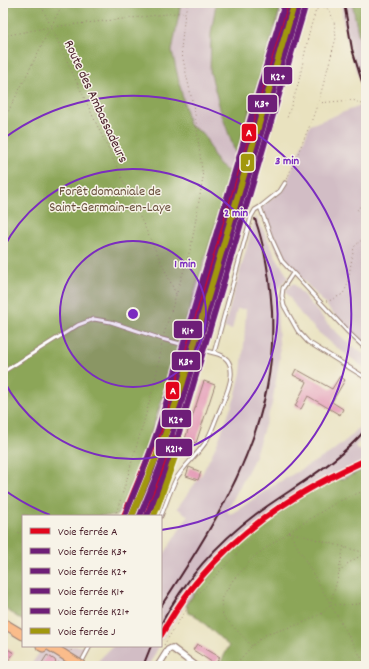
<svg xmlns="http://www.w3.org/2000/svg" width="369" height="669" font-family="Dekko,sans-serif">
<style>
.industrial{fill:#d2bdc5}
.forest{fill:#8ca659;stroke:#6b6242}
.building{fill:#e291b1}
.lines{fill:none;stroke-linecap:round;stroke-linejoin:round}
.service-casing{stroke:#9a8075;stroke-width:5}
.minor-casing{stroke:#9a8075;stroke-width:8}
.primary-casing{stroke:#9a8075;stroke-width:11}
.path{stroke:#9a8075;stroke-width:1;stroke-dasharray:1 3;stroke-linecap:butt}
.service{stroke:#fff;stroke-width:3}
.minor{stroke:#fff;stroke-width:5.5}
.primary{stroke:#fabc8b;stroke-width:9}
.rail{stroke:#4a1f2b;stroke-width:2}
.primary-bridge-casing{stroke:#9a8075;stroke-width:11;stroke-linecap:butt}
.primary-bridge{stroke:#fabc8b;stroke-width:9}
.rail-1-casing{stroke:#f7f3e8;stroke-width:9}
.rail-2-casing{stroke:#f7f3e8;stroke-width:9}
.rail-3-casing{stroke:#f7f3e8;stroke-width:9}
.rail-4-casing{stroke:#f7f3e8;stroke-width:9}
.rail-5-casing{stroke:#f7f3e8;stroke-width:9}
.rail-6-casing{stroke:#f7f3e8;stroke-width:9}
.rail-1{stroke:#e3051c;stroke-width:6}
.rail-2{stroke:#6e1e78;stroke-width:6}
.rail-3{stroke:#6e1e78;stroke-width:6}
.rail-4{stroke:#6e1e78;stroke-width:6}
.rail-5{stroke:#6e1e78;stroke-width:6}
.rail-6{stroke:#a1980d;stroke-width:6}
.ring{fill:none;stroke:#7b2cbf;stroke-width:2}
.labels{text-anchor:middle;stroke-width:3;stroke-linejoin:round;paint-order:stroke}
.street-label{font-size:14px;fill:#4a1f2b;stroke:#f7f3e8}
.park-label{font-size:14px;fill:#694f3c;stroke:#f7f3e8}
.centre{fill:#7b2cbf;stroke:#f7f3e8;stroke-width:2}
.ring-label{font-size:12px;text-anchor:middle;font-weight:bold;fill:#7b2cbf;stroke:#f7f3e8;stroke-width:3;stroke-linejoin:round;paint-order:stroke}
.line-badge{stroke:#f7f3e8;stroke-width:1.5}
.badge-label{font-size:11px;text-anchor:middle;font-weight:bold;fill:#fff}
</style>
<rect width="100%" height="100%" fill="#f7f3e8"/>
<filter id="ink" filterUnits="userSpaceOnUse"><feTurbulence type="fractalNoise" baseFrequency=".025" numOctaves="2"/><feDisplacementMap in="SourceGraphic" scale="8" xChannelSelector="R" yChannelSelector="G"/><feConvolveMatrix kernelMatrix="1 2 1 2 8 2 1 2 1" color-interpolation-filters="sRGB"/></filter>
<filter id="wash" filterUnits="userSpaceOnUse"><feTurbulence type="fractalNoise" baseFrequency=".012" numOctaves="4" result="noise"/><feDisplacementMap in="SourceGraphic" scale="16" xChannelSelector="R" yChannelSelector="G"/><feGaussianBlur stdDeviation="0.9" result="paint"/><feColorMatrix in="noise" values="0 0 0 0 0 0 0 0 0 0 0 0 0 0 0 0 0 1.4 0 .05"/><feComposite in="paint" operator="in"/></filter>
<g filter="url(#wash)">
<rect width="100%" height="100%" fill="#e9e2bf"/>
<path class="industrial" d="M 181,3 L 216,3 L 211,34 L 210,71 L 221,112 L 236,155 L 282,3 L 306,3 L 179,441 L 154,516 L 117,516 L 138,470 L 155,421 L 179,343 L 217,163 L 204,134 L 189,125 L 172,51 Z
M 341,3 L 352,3 L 358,33 L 366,60 L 366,99 L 350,52 L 343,22 Z
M 360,106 L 366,118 L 366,348 L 361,344 L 277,251 L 261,207 L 284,189 L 310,125 Z
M 256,215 L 275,255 L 288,277 L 276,291 L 280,357 L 272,404 L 253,461 L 227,511 L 230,515 L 274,485 L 330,453 L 350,437 L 366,420 L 366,436 L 355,446 L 358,450 L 366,447 L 366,469 L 340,481 L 337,476 L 247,537 L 214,569 L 186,604 L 161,641 L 161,559 L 188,516 L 177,508 L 202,474 L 217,444 L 235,397 L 241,373 L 244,344 L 246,309 L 237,309 L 232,330 L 224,328 Z
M 293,283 L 328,324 L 345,340 L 366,356 L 366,369 L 336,347 L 318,332 L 300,313 L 285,291 Z
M 44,646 L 87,646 L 74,666 L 30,666 Z
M 113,646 L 159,646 L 149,666 L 93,666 Z"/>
<path class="forest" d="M 3,3 L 181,3 L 172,51 L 189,125 L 204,134 L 217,163 L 231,174 L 155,421 L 138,470 L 117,516 L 23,516 L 23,621 L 3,607 Z
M 216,3 L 282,3 L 236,155 L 221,112 L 210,71 L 211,34 Z
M 352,3 L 366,3 L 366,60 L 358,33 Z
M 366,469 L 366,666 L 219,666 L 229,646 L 196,616 L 188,613 L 186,604 L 214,569 L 247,537 L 300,497 L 337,476 L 340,480 Z"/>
<g id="blocks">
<path class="building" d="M 296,369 L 332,389 L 340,376 L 345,380 L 332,402 L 343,409 L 340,415 L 308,396 L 301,409 L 295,406 L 307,382 L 293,375 Z
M 204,381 L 215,385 L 196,443 L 193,442 L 189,456 L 184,454 L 186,445 L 184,445 L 185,439 Z
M 189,467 L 201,472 L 198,480 L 186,476 Z
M 197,644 L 220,657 L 215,664 L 193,650 Z
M 6,648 L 14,653 L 8,661 L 3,658 L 3,652 Z
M 47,655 L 55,660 L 57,666 L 40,666 Z"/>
</g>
</g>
<g filter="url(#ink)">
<use href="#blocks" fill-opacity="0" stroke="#9a8075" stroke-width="1"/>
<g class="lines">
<defs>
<path id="service" d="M 260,207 L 280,191 L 285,183
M 293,273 L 283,288 L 282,296 L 284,306 L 298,331 L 308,342 L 366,378
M 3,372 L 78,325 L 94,319 L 111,322 L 162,339 L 214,353
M 161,516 C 166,504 170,491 176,479 C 184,466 196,456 205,443 C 211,434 214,423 219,412 C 226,395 245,359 214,353 L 251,217 L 255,210 L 260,207 L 271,237 L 282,261 L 348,332 L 366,349
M 81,663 L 90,646"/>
<path id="minor" d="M 158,666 L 168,650 L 172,648 L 196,666"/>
<path id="primary" d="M 3,623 L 23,635
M 41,646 L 43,647"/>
</defs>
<use href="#service" class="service-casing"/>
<use href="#minor" class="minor-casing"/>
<use href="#primary" class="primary-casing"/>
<path class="path" d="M 40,3 L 176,294
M 364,3 L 366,17
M 3,36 L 51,27 L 185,12
M 318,103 L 353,100 L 362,104 L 366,114
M 3,122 L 63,3
M 287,179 L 310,125 L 319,100 L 336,38 L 334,21 L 330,12 L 326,7 L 321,7 L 316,10 L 310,29 L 298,85 L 287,118
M 366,202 L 357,209 L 366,220
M 326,301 L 329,301 L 343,294 L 347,286 L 354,247 L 366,236
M 164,334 L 191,247 L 203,178 L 195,114 L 181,50 L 185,12 L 188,3
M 115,516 C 123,494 129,471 136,448 C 146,414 157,379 162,343
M 3,528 L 23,534
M 289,532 L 366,666
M 289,532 L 366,553
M 339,573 L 347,564 L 365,553
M 331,605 C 342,604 355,606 366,602
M 164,645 L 178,622 L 197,595 L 252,538
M 252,646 L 223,616 L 221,599 L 233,580 L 256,555 L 289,532 L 337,502 L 366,490
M 71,651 L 73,646
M 56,666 L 59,661
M 234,666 L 252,646 L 265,635 L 300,624 L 323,613 L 330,605 L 338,577 L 342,555 L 343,550 L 347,547"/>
<use href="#service" class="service"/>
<use href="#minor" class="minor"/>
<use href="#primary" class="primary"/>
<path class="rail" d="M 344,3 L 352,49 L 366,95
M 161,606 C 205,540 252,466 267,387 C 272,362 273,336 272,311 C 270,279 266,250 255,219
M 161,624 C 184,581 217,543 256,514 C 293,487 336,465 366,429
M 143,666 L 151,646"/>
<defs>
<path id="primary-bridge" d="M 50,646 L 82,666"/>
</defs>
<use href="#primary-bridge" class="primary-bridge-casing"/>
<use href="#primary-bridge" class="primary-bridge"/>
<defs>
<path id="rail-1" d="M 124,516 L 159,432 L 176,380 L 287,3
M 147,516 L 174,438
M 161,635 C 173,615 185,595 201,577 C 247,523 302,489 366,460"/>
<path id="rail-2" d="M 132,516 L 152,469 L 165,432 L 292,3"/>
<path id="rail-3" d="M 140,516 L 158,472 L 172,434 L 299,5"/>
<path id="rail-4" d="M 126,513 L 145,466 L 158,430 L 285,3"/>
<path id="rail-5" d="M 147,516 L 165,474 L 178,436 L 305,7"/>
<path id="rail-6" d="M 132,516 L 165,435 L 183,382 L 294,5
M 154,516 L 181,440"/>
</defs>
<use href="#rail-1" class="rail-1-casing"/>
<use href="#rail-2" class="rail-2-casing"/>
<use href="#rail-3" class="rail-3-casing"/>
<use href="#rail-4" class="rail-4-casing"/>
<use href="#rail-5" class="rail-5-casing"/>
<use href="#rail-6" class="rail-6-casing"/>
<use href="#rail-1" class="rail-1"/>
<use href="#rail-2" class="rail-2"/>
<use href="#rail-3" class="rail-3"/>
<use href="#rail-4" class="rail-4"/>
<use href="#rail-5" class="rail-5"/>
<use href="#rail-6" class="rail-6"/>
</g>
</g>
<circle cx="133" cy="314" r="73" fill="#7b2cbf" fill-opacity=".12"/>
<g class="ring">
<circle cx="133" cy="314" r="73"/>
<path d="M3 249A145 145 0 1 1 3 379"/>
<path d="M50 515A218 218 0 0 1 3 489M3 139A218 218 0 1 1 161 530"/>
</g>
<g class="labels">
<g class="street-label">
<text transform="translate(97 101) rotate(65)" y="5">Route des Ambassadeurs</text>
</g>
<g class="park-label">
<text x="110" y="195">Forêt domaniale de<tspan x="110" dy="16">Saint-Germain-en-Laye</tspan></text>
</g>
</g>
<circle cx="133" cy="314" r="6" class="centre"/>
<g class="ring-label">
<text x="287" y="164">3 min</text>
<text x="236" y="216">2 min</text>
<text x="185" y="267">1 min</text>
</g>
<g class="line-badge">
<rect x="263" y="66" width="30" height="19" rx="4" fill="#6e1e78"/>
<rect x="247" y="94" width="31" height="19" rx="4" fill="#6e1e78"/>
<rect x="241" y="123" width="16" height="19" rx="4" fill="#e3051c"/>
<rect x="240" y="153" width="15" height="19" rx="4" fill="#a1980d"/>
<rect x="173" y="320" width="30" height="19" rx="4" fill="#6e1e78"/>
<rect x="171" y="351" width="30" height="20" rx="4" fill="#6e1e78"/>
<rect x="165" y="381" width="15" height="19" rx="4" fill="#e3051c"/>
<rect x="161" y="409" width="31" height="19" rx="4" fill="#6e1e78"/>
<rect x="155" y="438" width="38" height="19" rx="4" fill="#6e1e78"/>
</g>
<g class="badge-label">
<text x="278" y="80">K2+</text>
<text x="262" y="107">K3+</text>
<text x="249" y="136">A</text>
<text x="248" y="166">J</text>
<text x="188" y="334">K1+</text>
<text x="186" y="365">K3+</text>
<text x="173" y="394">A</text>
<text x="176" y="423">K2+</text>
<text x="174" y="452">K21+</text>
</g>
<rect width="369" height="669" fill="none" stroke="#f7f3e8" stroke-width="16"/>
<rect x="22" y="515" width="140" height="132" fill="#f7f3e8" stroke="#b29e9c"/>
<rect x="30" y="528" width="20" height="6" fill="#e3051c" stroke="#b29e9c"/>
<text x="58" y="535" font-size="12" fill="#4a1f2b">Voie ferrée A</text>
<rect x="30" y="548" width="20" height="6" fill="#6e1e78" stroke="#b29e9c"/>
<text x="58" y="555" font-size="12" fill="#4a1f2b">Voie ferrée K3+</text>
<rect x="30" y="568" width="20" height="6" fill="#6e1e78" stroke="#b29e9c"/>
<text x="58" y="575" font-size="12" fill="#4a1f2b">Voie ferrée K2+</text>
<rect x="30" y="588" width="20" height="6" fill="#6e1e78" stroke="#b29e9c"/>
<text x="58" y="595" font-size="12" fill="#4a1f2b">Voie ferrée K1+</text>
<rect x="30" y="608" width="20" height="6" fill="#6e1e78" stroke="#b29e9c"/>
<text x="58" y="615" font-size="12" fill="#4a1f2b">Voie ferrée K21+</text>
<rect x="30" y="628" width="20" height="6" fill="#a1980d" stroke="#b29e9c"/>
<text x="58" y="635" font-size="12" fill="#4a1f2b">Voie ferrée J</text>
</svg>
